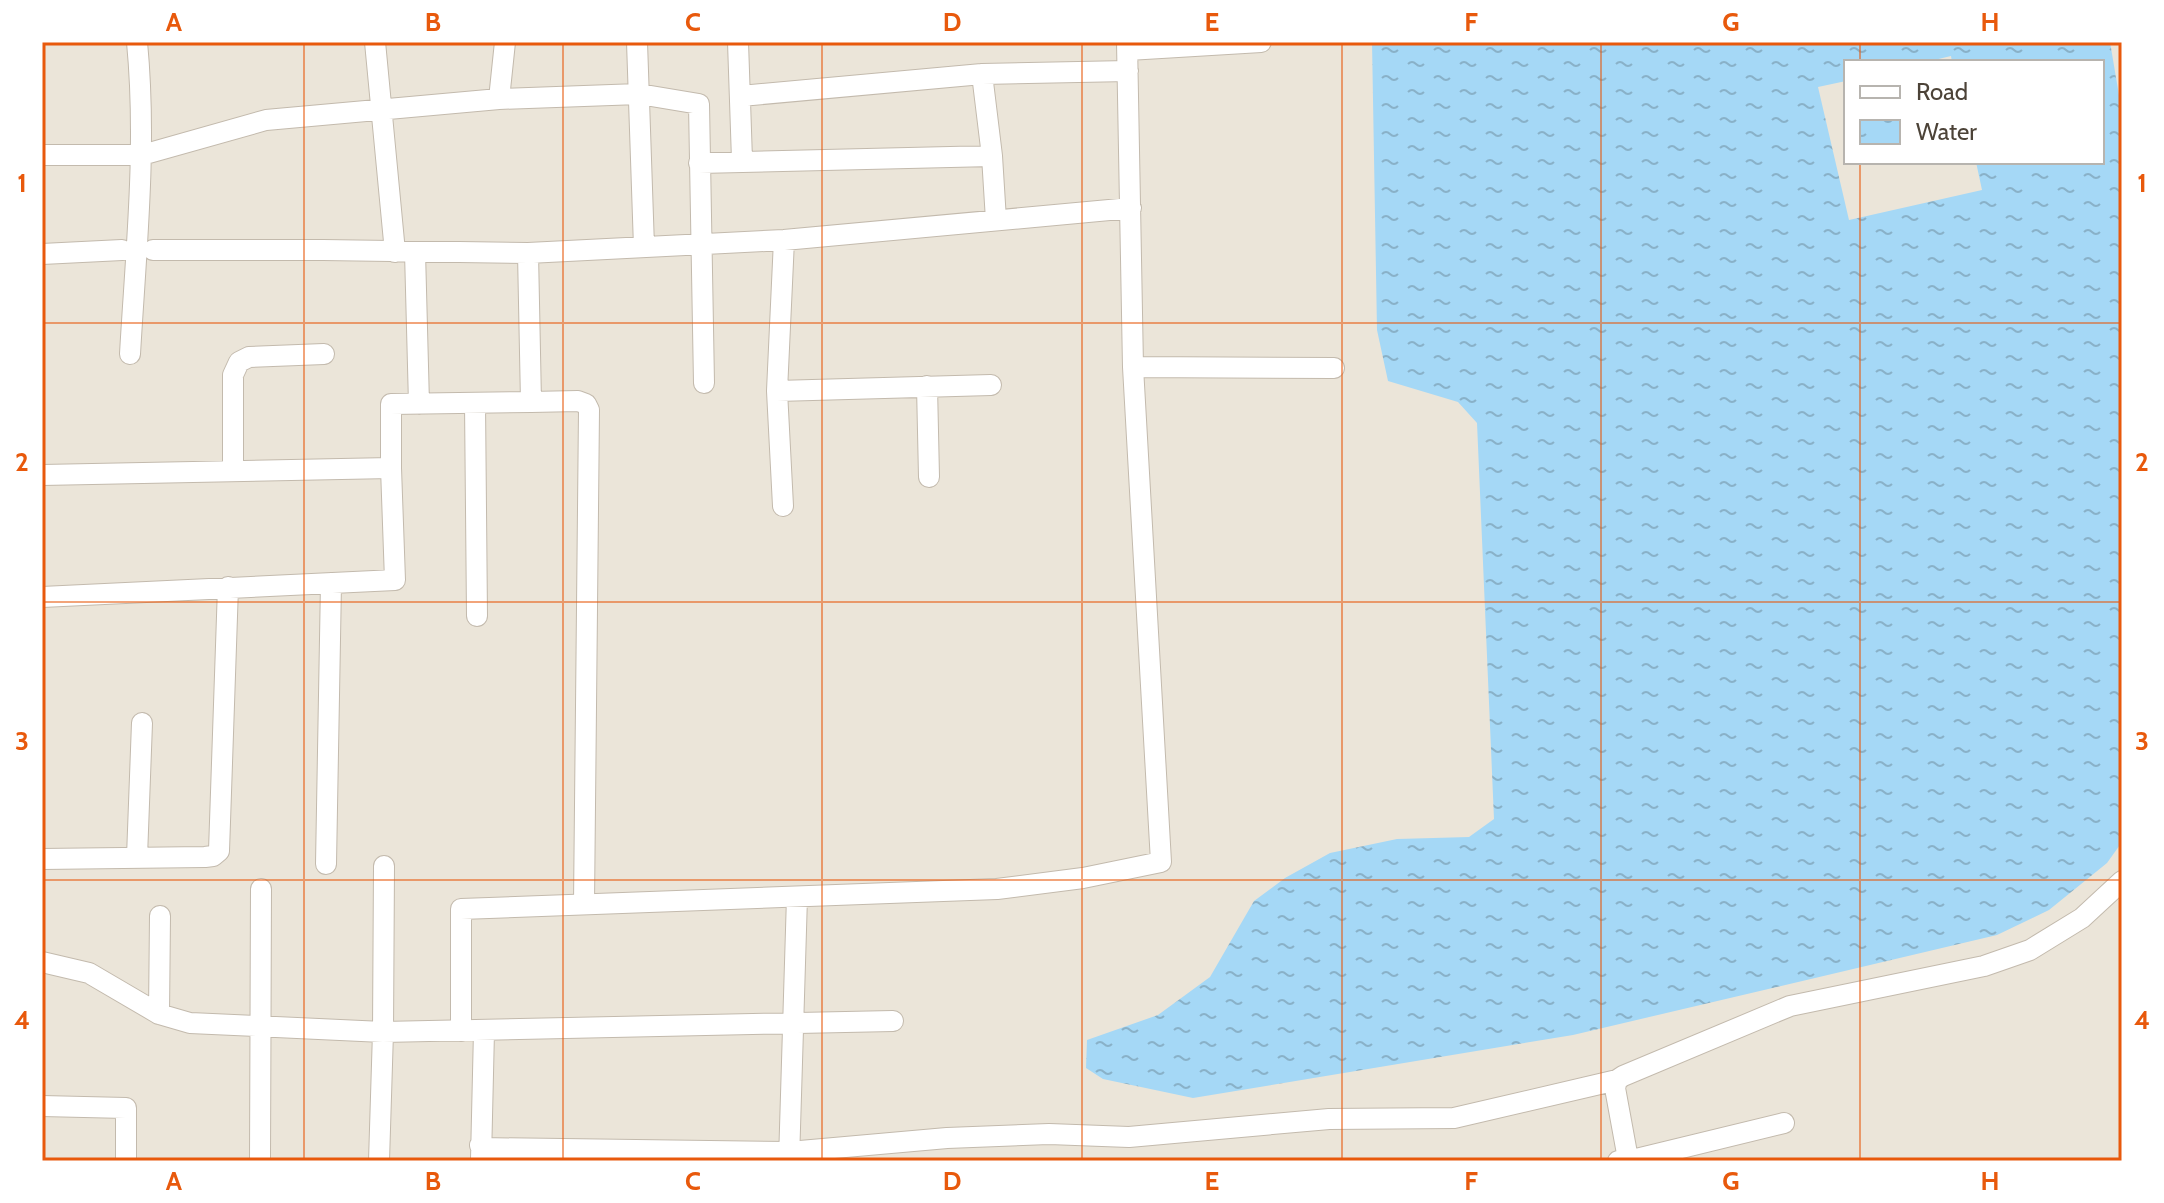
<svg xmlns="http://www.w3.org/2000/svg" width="2164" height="1203" font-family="Cabin,sans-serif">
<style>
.residential{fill:#ebe5d9;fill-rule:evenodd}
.water{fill:url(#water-ripples);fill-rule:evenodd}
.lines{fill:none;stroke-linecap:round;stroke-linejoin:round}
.minor-casing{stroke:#c3baad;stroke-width:22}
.minor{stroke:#fff;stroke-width:20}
.grid{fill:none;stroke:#e8590c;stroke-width:2;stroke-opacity:0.55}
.neatline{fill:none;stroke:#e8590c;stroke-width:3}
.grid-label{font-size:26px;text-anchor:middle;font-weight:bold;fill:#e8590c}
</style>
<defs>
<pattern id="water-ripples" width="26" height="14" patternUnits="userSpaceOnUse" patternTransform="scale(2)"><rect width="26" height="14" fill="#a5d8f6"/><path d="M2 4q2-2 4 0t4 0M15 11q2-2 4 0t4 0" fill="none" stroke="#89b1c8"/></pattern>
</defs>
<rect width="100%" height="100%" fill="#f6f3eb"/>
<path class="residential" d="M 42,42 L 2122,42 L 2122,1161 L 42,1161 ZM 1846,62 L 2102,62 L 2102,162 L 1846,162 Z"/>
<path class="water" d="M 1372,42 L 2110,42 L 2122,113 L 2122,842 L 2107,863 L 2049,910 L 1997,935 L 1573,1035 L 1193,1098 L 1103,1079 L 1086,1068 L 1087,1040 L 1158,1015 L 1210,977 L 1254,901 L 1285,878 L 1330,853 L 1397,839 L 1469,837 L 1494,819 L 1477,423 L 1458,402 L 1388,381 L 1377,330 ZM 1951,56 L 1952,62 L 2102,62 L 2102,162 L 1976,162 L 1982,190 L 1849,220 L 1818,87 L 1846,81 L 1846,62 L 1926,62 Z"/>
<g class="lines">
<defs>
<path id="minor" d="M 375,42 L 395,252
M 505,42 L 499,99 L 639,94 L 699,104 L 704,383
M 637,42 L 644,247
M 738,42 L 742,160
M 1128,50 L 1261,42
M 741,96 L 982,74
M 42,155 L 142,155 L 266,120 L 499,99
M 992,156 L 982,74 L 1128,71
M 699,163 L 992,156 L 996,220
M 784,240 L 777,391 L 991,385
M 153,250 L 323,250 L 528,253 L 784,240 L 1131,208
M 415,252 L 419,404
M 42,254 L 122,250
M 130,354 C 136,250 147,146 137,42
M 1133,367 L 1334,368
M 927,386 L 929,477
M 777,391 L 783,506
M 531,402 L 578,401 L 586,404 L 589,410 L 584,904
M 475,403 L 477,616
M 391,468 L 391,404 L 531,402 L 528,253
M 233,471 L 233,375 L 239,362 L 249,357 L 324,354
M 42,475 L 391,468 L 395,580 L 42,597
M 137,857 L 142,723
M 42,859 L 205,857 L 213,856 L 219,851 L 228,587
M 326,864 L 331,583
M 384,866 L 383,1032 L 893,1021
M 42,962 L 89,973 L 159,1014 L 190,1023 L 383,1032 L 379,1161
M 159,1014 L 160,916
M 461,1031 L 461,909 L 997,889 L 1083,878 L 1161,862 L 1133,367 L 1127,42
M 42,1106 L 126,1108 L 126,1161
M 480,1145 L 481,1148 L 789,1152 L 947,1138 L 1049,1134 L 1129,1137 L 1329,1119 L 1454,1118 L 1617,1080
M 481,1159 L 484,1031
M 260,1161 L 261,889
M 789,1161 L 797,897
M 1618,1161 L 1628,1159 L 1615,1088 L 1617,1080 L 1623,1076 L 1790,1006 L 1984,966 L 2030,950 L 2082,918 L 2122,881
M 1628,1161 L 1784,1123"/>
</defs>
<use href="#minor" class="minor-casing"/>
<use href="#minor" class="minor"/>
</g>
<path class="grid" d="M 304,42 L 304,1161M 563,42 L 563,1161M 822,42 L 822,1161M 1082,42 L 1082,1161M 1342,42 L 1342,1161M 1601,42 L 1601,1161M 1860,42 L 1860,62M 1860,162 L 1860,1161M 42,323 L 2122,323M 42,602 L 2122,602M 42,880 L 2122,880"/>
<rect width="2164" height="1203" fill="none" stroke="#ffffff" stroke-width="88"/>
<rect x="1844" y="60" width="260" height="104" fill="#ffffff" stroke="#b7b4af" stroke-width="2"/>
<rect x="1860" y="86" width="40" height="12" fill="#ffffff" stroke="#b7b4af" stroke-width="2"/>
<text x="1916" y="100" font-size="24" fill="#4c4338">Road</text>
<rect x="1860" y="120" width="40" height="24" fill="url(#water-ripples)" stroke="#b7b4af" stroke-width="2"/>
<text x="1916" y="140" font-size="24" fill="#4c4338">Water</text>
<rect x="44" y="44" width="2076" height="1115" class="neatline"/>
<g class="grid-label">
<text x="174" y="31">A</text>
<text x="433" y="31">B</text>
<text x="693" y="31">C</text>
<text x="952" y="31">D</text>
<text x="1212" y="31">E</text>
<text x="1471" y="31">F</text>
<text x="1731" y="31">G</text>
<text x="1990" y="31">H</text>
<text x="22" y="192">1</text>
<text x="2142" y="192">1</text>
<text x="22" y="471">2</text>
<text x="2142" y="471">2</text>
<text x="22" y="750">3</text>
<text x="2142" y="750">3</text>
<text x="22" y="1029">4</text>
<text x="2142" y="1029">4</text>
<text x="174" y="1190">A</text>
<text x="433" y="1190">B</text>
<text x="693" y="1190">C</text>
<text x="952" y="1190">D</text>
<text x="1212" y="1190">E</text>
<text x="1471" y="1190">F</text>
<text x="1731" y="1190">G</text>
<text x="1990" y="1190">H</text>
</g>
</svg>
